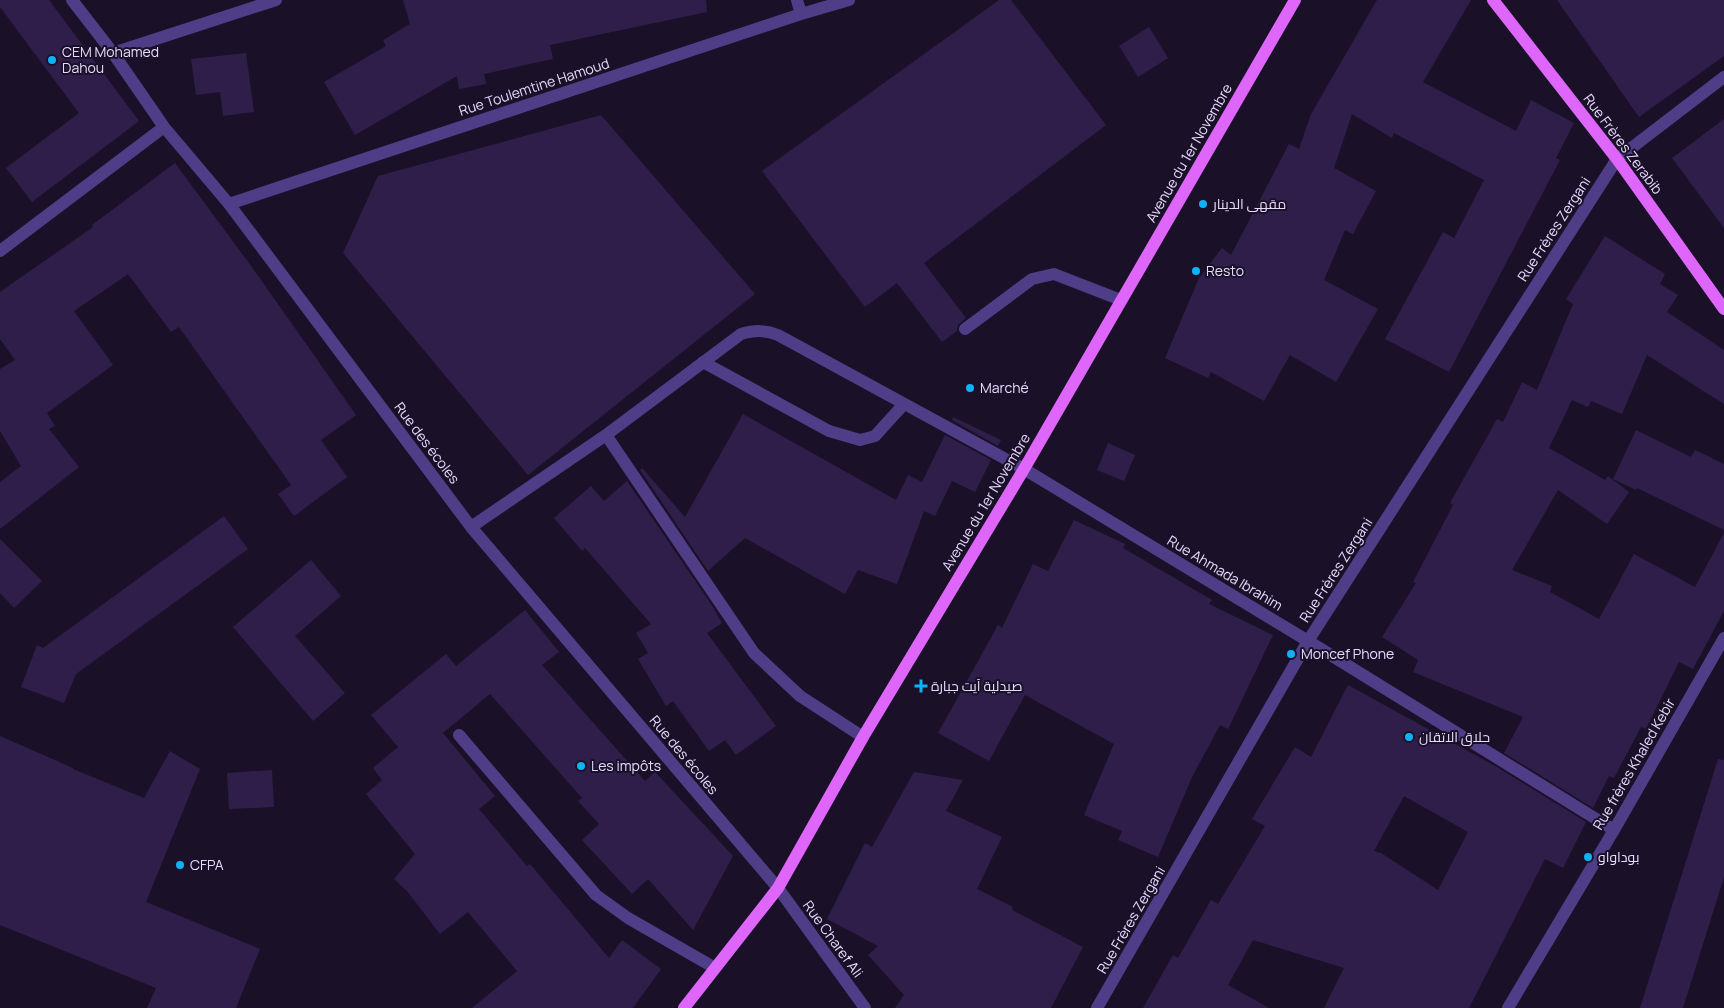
<svg xmlns="http://www.w3.org/2000/svg" width="1724" height="1008" font-family="Manrope,Cairo,sans-serif">
<style>
.building{fill:#2f1e4a;fill-rule:evenodd}
.lines{fill:none;stroke-linecap:round;stroke-linejoin:round}
.minor{stroke:#4f3e87;stroke-width:12}
.major{stroke:#df66fa;stroke-width:12}
.poi-dot{fill:#0eb3f7;stroke:#1a1129;stroke-width:2}
.labels{text-anchor:middle;stroke-width:4;stroke-linejoin:round;paint-order:stroke}
.poi-label{font-size:14px;fill:#e6dbfe;stroke:#1a1129;text-anchor:start}
.street-label{font-size:14px;fill:#e6dbfe;stroke:#1a1129}
</style>
<rect width="100%" height="100%" fill="#1a1129"/>
<path class="building" d="M 0,0 L 49,0 L 139,121 L 32,202 L 6,168 L 79,113 L 0,7 Z
M 403,0 L 706,0 L 707,12 L 550,45 L 553,59 L 484,74 L 486,84 L 459,89 L 457,76 L 355,135 L 324,82 L 386,46 L 383,40 L 410,24 Z
M 999,0 L 1011,0 L 1106,125 L 924,263 L 966,318 L 958,325 L 957,331 L 942,342 L 897,283 L 865,307 L 762,171 Z
M 1377,0 L 1471,0 L 1423,82 L 1516,131 L 1531,100 L 1574,123 L 1556,158 L 1560,160 L 1449,372 L 1385,339 L 1443,232 L 1454,238 L 1484,180 L 1394,133 L 1392,138 L 1352,114 L 1334,168 L 1376,191 L 1353,234 L 1345,230 L 1324,280 L 1378,309 L 1336,382 L 1290,355 L 1264,401 L 1211,372 L 1208,378 L 1165,358 L 1199,278 L 1222,248 L 1231,255 L 1289,144 L 1299,149 L 1311,114 Z
M 1557,0 L 1724,0 L 1724,56 L 1639,117 Z
M 1149,27 L 1168,58 L 1138,77 L 1119,46 Z
M 246,53 L 254,112 L 223,116 L 220,92 L 196,95 L 191,59 Z
M 601,115 L 755,294 L 528,475 L 343,253 L 378,176 Z
M 1724,119 L 1724,228 L 1672,158 Z
M 175,163 L 254,270 L 356,415 L 321,440 L 347,477 L 294,516 L 278,494 L 291,485 L 179,327 L 171,332 L 128,274 L 74,311 L 113,365 L 47,413 L 55,426 L 49,429 L 79,467 L 0,529 L 0,482 L 21,466 L 0,431 L 0,369 L 15,360 L 0,339 L 0,292 L 93,227 L 92,225 Z
M 1605,236 L 1665,274 L 1660,284 L 1678,295 L 1667,312 L 1724,350 L 1724,404 L 1647,355 L 1622,414 L 1591,401 L 1588,407 L 1572,400 L 1549,448 L 1605,480 L 1608,476 L 1629,492 L 1607,524 L 1558,490 L 1512,570 L 1552,586 L 1550,592 L 1599,619 L 1634,554 L 1695,587 L 1724,533 L 1724,611 L 1693,669 L 1679,662 L 1646,729 L 1641,727 L 1614,778 L 1609,776 L 1593,808 L 1504,753 L 1523,717 L 1413,672 L 1418,660 L 1382,637 L 1416,583 L 1413,582 L 1453,505 L 1450,503 L 1497,419 L 1503,422 L 1522,382 L 1537,390 L 1573,304 L 1566,299 Z
M 743,414 L 896,500 L 908,475 L 922,482 L 945,435 L 991,460 L 975,492 L 952,481 L 935,516 L 924,511 L 897,584 L 858,570 L 845,594 L 745,538 L 708,571 L 640,470 L 642,468 L 685,517 Z
M 953,417 L 1001,440 L 998,446 L 952,420 Z
M 1636,430 L 1691,457 L 1695,450 L 1724,464 L 1724,530 L 1637,488 L 1636,490 L 1613,479 Z
M 1108,443 L 1135,455 L 1124,481 L 1097,470 Z
M 627,481 L 711,604 L 722,623 L 707,633 L 776,726 L 736,755 L 725,740 L 709,751 L 673,701 L 666,706 L 638,659 L 648,653 L 636,633 L 651,624 L 585,548 L 582,551 L 554,518 L 591,486 L 604,501 Z
M 224,516 L 248,549 L 76,674 L 64,703 L 21,687 L 37,645 L 43,648 Z
M 1074,520 L 1125,544 L 1123,548 L 1212,600 L 1209,604 L 1273,635 L 1228,729 L 1220,725 L 1192,777 L 1158,857 L 1118,840 L 1122,831 L 1084,815 L 1114,744 L 1025,695 L 989,761 L 938,733 L 998,625 L 1002,628 L 1033,564 L 1048,571 Z
M 0,539 L 42,581 L 14,608 L 0,593 Z
M 311,560 L 341,596 L 295,636 L 345,693 L 313,721 L 233,627 Z
M 525,610 L 559,652 L 542,665 L 645,781 L 655,772 L 733,856 L 693,930 L 648,879 L 632,894 L 582,840 L 599,824 L 578,801 L 582,798 L 490,694 L 443,733 L 495,796 L 479,809 L 527,866 L 530,864 L 609,958 L 622,940 L 661,969 L 633,1008 L 472,1008 L 517,971 L 468,912 L 440,934 L 407,891 L 394,879 L 415,854 L 366,794 L 382,780 L 373,768 L 398,747 L 371,715 L 446,654 L 456,666 Z
M 1348,685 L 1497,767 L 1586,822 L 1563,868 L 1545,859 L 1469,1008 L 1324,1008 L 1344,968 L 1253,940 L 1228,985 L 1269,1008 L 1143,1008 L 1173,955 L 1178,958 L 1211,900 L 1218,904 L 1265,826 L 1252,819 L 1295,747 L 1311,757 ZM 1404,796 L 1468,832 L 1438,890 L 1381,853 L 1374,851 Z
M 0,736 L 73,768 L 73,769 L 144,798 L 170,751 L 200,769 L 146,902 L 260,949 L 236,1008 L 147,1008 L 156,988 L 0,925 Z
M 1718,759 L 1724,760 L 1724,877 L 1683,1008 L 1640,1008 Z
M 272,770 L 274,807 L 229,809 L 227,773 Z
M 914,772 L 963,780 L 946,811 L 1002,837 L 977,889 L 1013,907 L 1012,910 L 1083,947 L 1051,1008 L 895,1008 L 904,995 L 868,955 L 878,946 L 827,919 L 865,843 L 872,847 Z"/>
<g class="lines">
<path class="minor" d="M 72,0 L 113,53 L 164,127 L 229,204 L 471,527 L 778,888 L 865,1008
M 797,0 L 801,14
M 113,53 L 276,0
M 229,204 L 801,14 L 849,0
M 0,251 L 164,127
M 965,329 L 1032,279 L 1054,274 L 1121,300
M 703,362 L 829,431 L 860,440 L 875,436 L 904,404
M 606,435 L 754,653 L 800,696 L 863,737
M 471,527 L 606,435 L 741,334 C 755,330 765,330 778,335 L 1024,469 L 1308,641 L 1614,830
M 459,735 L 596,895 L 628,918 L 715,968
M 1097,1008 L 1308,641 L 1617,159 L 1724,77
M 1508,1008 L 1614,830 L 1724,638"/>
<path class="major" d="M 1493,0 L 1617,159 L 1724,309
M 684,1008 L 778,888 L 863,737 L 1024,469 L 1295,0"/>
</g>
<g class="poi-dot">
<circle cx="52" cy="60" r="5"/>
<circle cx="1203" cy="204" r="5"/>
<circle cx="1196" cy="271" r="5"/>
<circle cx="970" cy="388" r="5"/>
<circle cx="1291" cy="654" r="5"/>
<path d="M918.5 678.5h5v5h5v5h-5v5h-5v-5h-5v-5h5z"/>
<circle cx="1409" cy="737" r="5"/>
<circle cx="581" cy="766" r="5"/>
<circle cx="1588" cy="857" r="5"/>
<circle cx="180" cy="865" r="5"/>
</g>
<g class="labels">
<g class="poi-label">
<text x="62" y="57">CEM Mohamed<tspan x="62" dy="16">Dahou</tspan></text>
<text x="1213" y="209">مقهى الدينار</text>
<text x="1206" y="276">Resto</text>
<text x="980" y="393">Marché</text>
<text x="1301" y="659">Moncef Phone</text>
<text x="931" y="691">صيدلية آيت جبارة</text>
<text x="1419" y="742">حلاق الاتقان</text>
<text x="591" y="771">Les impôts</text>
<text x="1598" y="862">بوداواو</text>
<text x="190" y="870">CFPA</text>
</g>
<g class="street-label">
<text transform="translate(534 87) rotate(-18)" y="5">Rue Toulemtine Hamoud</text>
<text transform="translate(1623 144) rotate(53)" y="5">Rue Frères Zerabib</text>
<text transform="translate(1189 153) rotate(-60)" y="5">Avenue du 1er Novembre</text>
<text transform="translate(1554 229) rotate(-57)" y="5">Rue Frères Zergani</text>
<text transform="translate(427 443) rotate(53)" y="5">Rue des écoles</text>
<text transform="translate(986 502) rotate(-59)" y="5">Avenue du 1er Novembre</text>
<text transform="translate(1336 570) rotate(-57)" y="5">Rue Frères Zergani</text>
<text transform="translate(1225 573) rotate(31)" y="5">Rue Ahmada Ibrahim</text>
<text transform="translate(684 755) rotate(50)" y="5">Rue des écoles</text>
<text transform="translate(1634 764) rotate(-60)" y="5">Rue frères Khaled Kebir</text>
<text transform="translate(1131 920) rotate(-60)" y="5">Rue Frères Zergani</text>
<text transform="translate(833 939) rotate(54)" y="5">Rue Charef Ali</text>
</g>
</g>
</svg>
